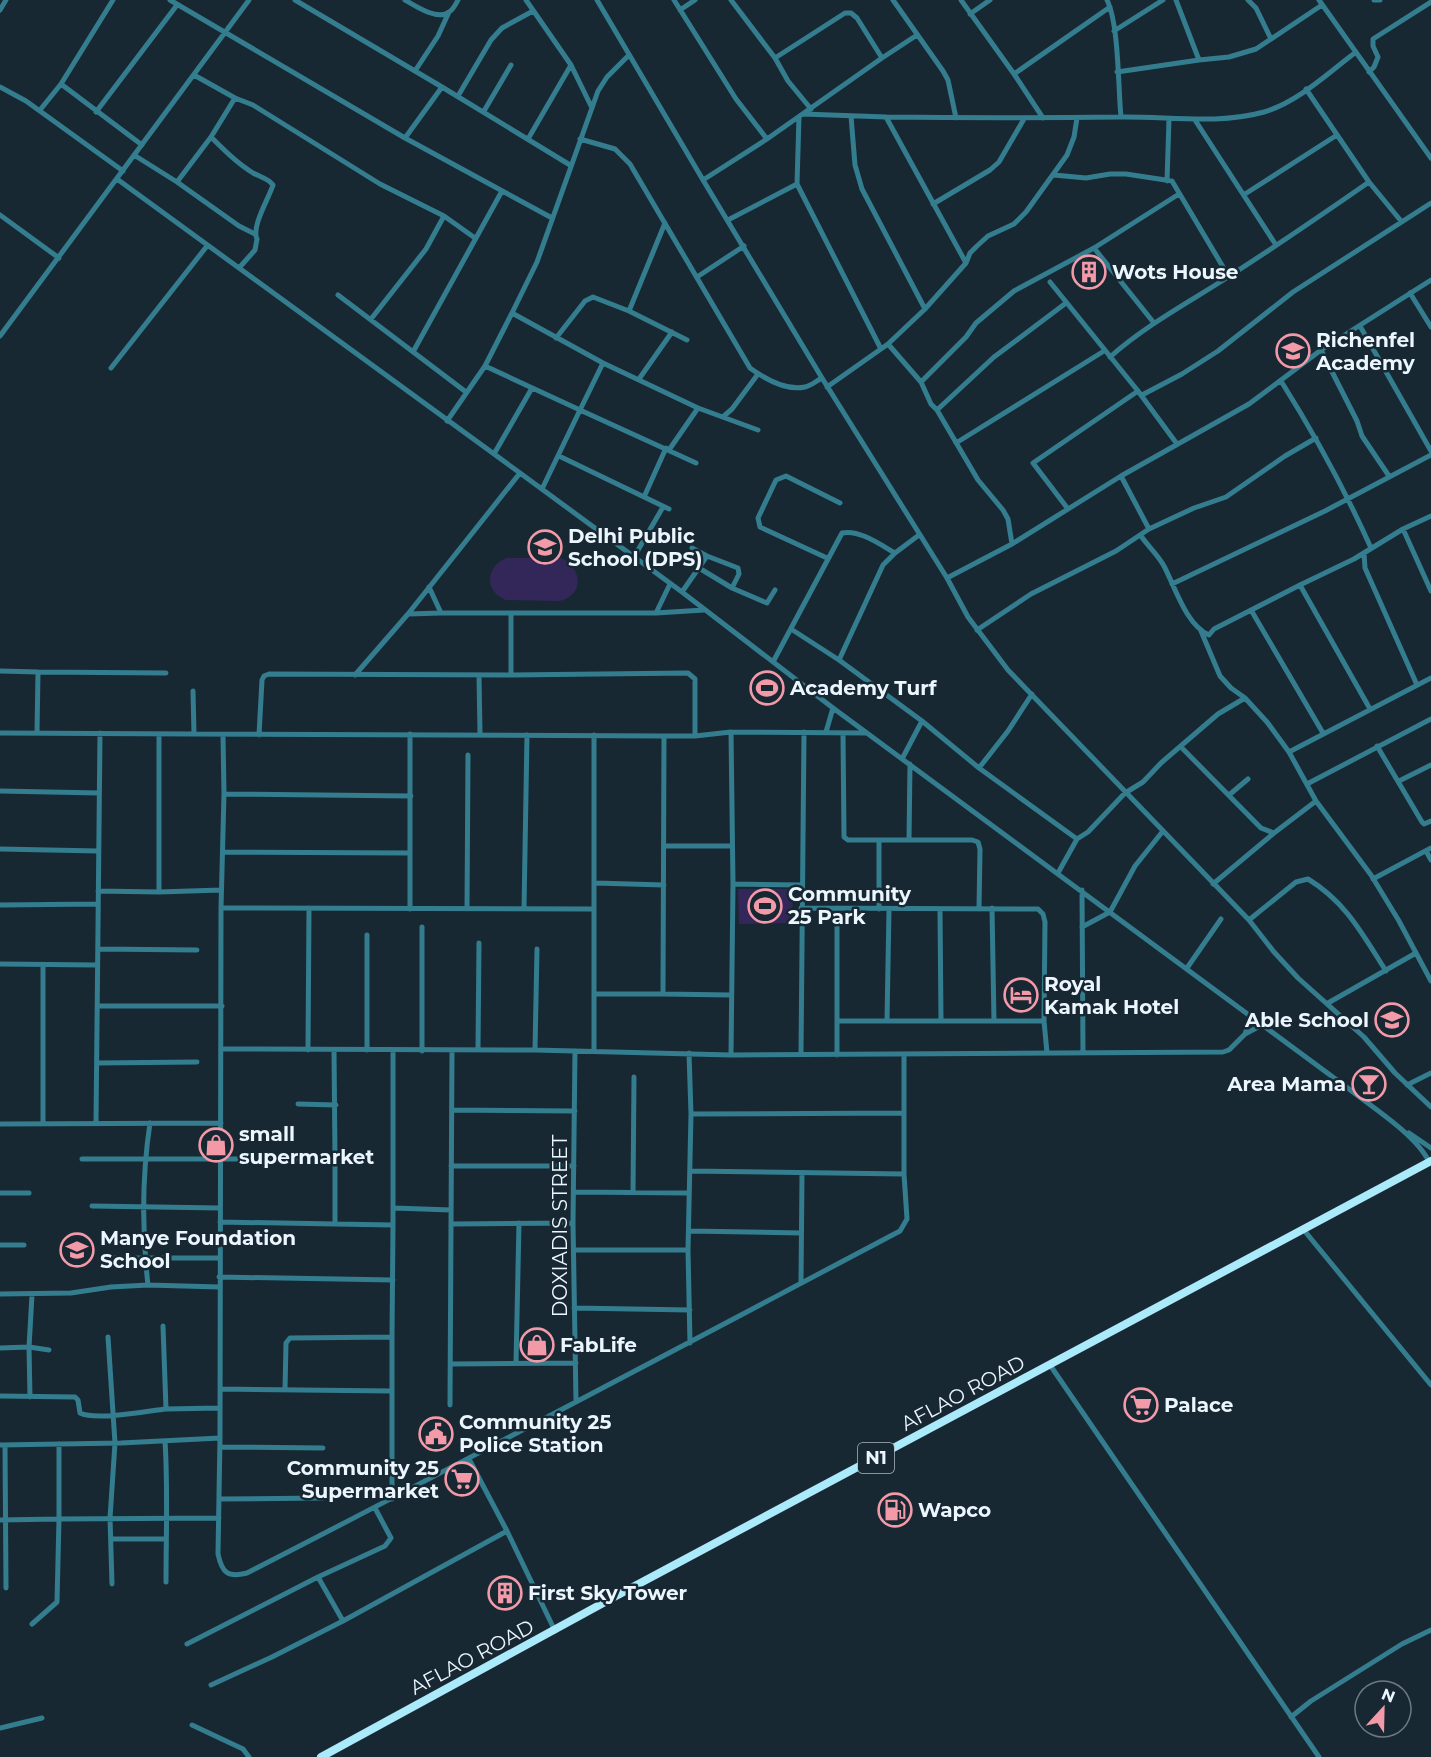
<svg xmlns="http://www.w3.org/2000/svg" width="1431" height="1757" font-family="Montserrat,sans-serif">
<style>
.green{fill:#332759}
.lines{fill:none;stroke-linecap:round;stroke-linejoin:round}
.minor{stroke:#347d8e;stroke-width:5}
.highway{stroke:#abeafb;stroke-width:8}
.labels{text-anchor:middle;stroke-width:5;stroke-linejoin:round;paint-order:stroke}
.shield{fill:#182833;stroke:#acb8c1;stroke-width:1.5}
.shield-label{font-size:18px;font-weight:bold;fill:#ecf6fe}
.poi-label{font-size:20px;font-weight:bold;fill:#ecf6fe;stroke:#182833;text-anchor:start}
.street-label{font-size:20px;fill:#ecf6fe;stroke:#182833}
</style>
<rect width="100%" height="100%" fill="#182833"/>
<path class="green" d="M 507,558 L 561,558 C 582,568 585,594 560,601 L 506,600 C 484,592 485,566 507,558 Z
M 738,889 L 792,889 L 793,923 L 739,924 Z"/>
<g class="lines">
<path class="minor" d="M 170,0 L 405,138 L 442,87 L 295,0
M 405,0 C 415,6 438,21 449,12 C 453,10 456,4 458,0
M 526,0 L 571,65 L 591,106
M 597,0 L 703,180 L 822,378 L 947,578 L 968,617 L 1008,670 L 1249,920 L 1274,952 L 1298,978 L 1364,1037 L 1395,1073 L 1431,1107
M 674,0 L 736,99 L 767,139
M 731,0 L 775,58 L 788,81 L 811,109
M 893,0 L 943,71 L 948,80 L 956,118
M 961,0 L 1014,74 L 1043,118
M 1107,0 C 1119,24 1118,87 1121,117
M 1248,0 L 1256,8 L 1271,39
M 1319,0 L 1431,158
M 1374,0 L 1380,0
M 0,10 L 6,0
M 680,10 L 695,0
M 970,14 L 990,0
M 1114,31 L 1163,0
M 775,58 L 845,13 L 851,13 L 857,18 L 882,58
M 1199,60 L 1229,57 L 1256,49 L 1322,5
M 415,71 L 438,36 L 449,12
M 1117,72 L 1199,60 L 1176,0
M 1369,72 L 1374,67 L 1378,57 L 1373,46 L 1373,39 L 1431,2
M 1014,74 L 1110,7
M 194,75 L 235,98 L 253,105 L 380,184 L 444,216 L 475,238
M 61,84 L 142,145
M 0,87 L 26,101 L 123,171
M 442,87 L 570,165
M 1306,89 L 1369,182 L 1401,221
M 458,96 L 491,40 L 502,28 L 533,11
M 40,110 L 61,84 L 113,0
M 484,111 L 511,65
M 96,112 L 177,5
M 803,114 L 886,117 L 966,263
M 851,116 L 855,165 L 862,189 L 925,309
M 799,117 L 797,184 L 881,349
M 886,117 C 964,118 1041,118 1119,117 C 1167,116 1217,125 1264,112 C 1298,102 1328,73 1356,52
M 1195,120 L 1276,245
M 211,137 C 224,150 237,163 253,173 C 260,177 268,178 273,185 C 269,198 251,227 257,239 L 255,250 L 239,268
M 405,138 L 552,218
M 528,139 L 571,65
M 580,139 L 615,149 L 630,164 L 750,368 C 765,379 786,391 805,387 C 811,386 816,381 822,378
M 134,155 L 177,182 L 239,226 L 255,234
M 1054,175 L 1086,178 L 1110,174 L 1126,174 L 1172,181 L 1229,277
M 117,179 L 520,473 L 682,592 L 833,708 L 1345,1086 C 1369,1105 1417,1135 1429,1162
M 703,180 L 767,139 L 882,58 L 917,35
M 1167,181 L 1169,119
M 177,182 L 211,137 L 235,98
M 1245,194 L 1337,135
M 933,204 L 990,170 L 999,162 L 1024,119
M 0,215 L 59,258
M 728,220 L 797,184
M 1094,248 L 1154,323
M 697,277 L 744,246
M 1050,282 L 1138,391 L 1177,444
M 1410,293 L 1431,327
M 338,295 L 466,392
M 629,311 L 665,223
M 512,313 L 537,262 L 598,91 L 607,77 L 629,55
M 371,319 L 426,249 L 444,216
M 1360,326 L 1431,451
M 0,336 L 249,0
M 556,338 L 585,301 L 593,297 L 629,311 L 687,340
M 888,344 L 921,382 L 931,404 L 937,410 L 978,480 L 1003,510 L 1008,519 L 1012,544
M 1321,350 L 1357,421 L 1362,436 L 1389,476
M 413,352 L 502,191
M 1110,357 C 1146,325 1188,303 1228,277 C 1276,246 1323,214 1369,182
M 485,366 L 512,313 L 603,363 L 698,408 L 758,430
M 111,368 L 207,246
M 639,379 L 672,332
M 1281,381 C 1315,435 1345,490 1371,548
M 921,382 L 966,337 L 976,323 L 1014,291 L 1094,248 L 1179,194
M 827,387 L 888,344 L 925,309 L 966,263 L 970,253 L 977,246 L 988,236 L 1014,224 L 1026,212 L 1067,155 L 1074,137 L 1077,118
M 1142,395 L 1182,374 L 1218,351 L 1293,292 L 1431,203
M 937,410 L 994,357 L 1066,303
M 724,416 L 732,409 L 758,374
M 447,421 L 485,366 L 580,410 L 603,363
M 956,443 L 1104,351
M 669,450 L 698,408
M 494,454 L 532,388
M 559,456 L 669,509
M 1121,476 L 1149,529
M 542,489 L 580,410 L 696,463
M 644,497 L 666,448
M 1068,509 L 1033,463 L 1138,391
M 1403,529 L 1431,591
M 1141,536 C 1148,546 1158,555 1164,566 C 1175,587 1186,625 1209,635 L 1214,629 L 1300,585
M 692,548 L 707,556
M 1364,553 L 1365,568 L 1417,685
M 634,557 L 663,507
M 827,558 L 760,527 L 758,518 L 776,480 L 786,476 L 840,503
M 699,568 L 732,588
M 947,578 L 1012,544 L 1121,476 L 1249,404 L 1321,350 L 1431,280
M 1172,584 L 1325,511 L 1431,455
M 682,592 L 707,556 L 738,568 L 739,574 L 732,588 L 767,603 L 775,590
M 1251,610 L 1323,733
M 441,613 L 656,613 L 704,610
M 656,613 L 670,584
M 408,614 L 441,613 L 429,587
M 511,614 L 511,675
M 791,629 L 839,660 L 922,721
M 977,630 L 1031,594 L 1116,551 L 1149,529 L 1194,508 L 1226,497 L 1285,456 L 1316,438
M 1201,631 L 1220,676 L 1231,688 L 1245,698 L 1267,722 L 1289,752 L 1316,801 L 1371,875 L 1399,921 L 1431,981
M 839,660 L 883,565 L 895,553 L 919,535
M 773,662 L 842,533 C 859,529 881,545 895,553
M 0,671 L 38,672
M 355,675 L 408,614 L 520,473
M 479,675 L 480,734
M 1370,709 L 1300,585 L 1354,559 L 1403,529 L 1431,516
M 826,732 L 833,708
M 0,733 L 194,734 L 193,691
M 37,733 L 38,672 L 166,673
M 843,733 L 844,837 L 848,840 L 972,840 L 978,842 L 980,849 L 979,909
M 194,734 L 664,736 L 695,736 L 731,732 L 867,733
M 159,735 L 159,892
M 259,735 L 262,680 L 264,676 L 269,674 L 511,675 L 688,673 L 695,679 L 695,736
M 664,736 L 663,994 L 731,995
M 1377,746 L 1422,822 L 1424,824 L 1431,821
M 1181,747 L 1261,828 L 1274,833
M 1289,752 L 1431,678
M 902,759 L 922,721 L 979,768 L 1077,839
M 979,768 L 1008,731 L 1032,694
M 1399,781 L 1431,765
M 1307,784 L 1431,719
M 0,791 L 99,793
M 224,794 L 411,796
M 1229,795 L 1248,779
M 879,840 L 879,909
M 909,840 L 910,764
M 665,846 L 732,846
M 0,849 L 98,851
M 1426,851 L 1431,860
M 223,852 L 410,853
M 1058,873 L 1077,839 L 1088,832 L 1125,793 L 1143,782 L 1161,763 L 1218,714 L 1245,698
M 1373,879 L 1431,848
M 595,883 L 664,885
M 733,884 L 802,885
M 1213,884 L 1274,833 L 1316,801
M 1082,890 L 1083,1053
M 98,891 L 159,892 L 221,890
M 0,905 L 98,904
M 221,908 L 224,794 L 223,735
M 801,908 L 1038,909 L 1043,914 L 1045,922 L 1044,1021 L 1047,1053
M 837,908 L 837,1055
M 992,908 L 994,1021
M 410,909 L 410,734
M 467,909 L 468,755
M 524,909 L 527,735
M 594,909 L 221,908 L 220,1438 L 218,1554 C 222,1573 228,1578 247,1573 C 466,1461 682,1346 900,1231 L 907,1219 L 904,1174 L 904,1054
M 940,909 L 941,1021
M 1249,920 L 1296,882 L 1308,879 C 1346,902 1363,935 1386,971
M 1082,927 L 1110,912 L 1135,866 L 1163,831
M 367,935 L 367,1050
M 98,949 L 197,950
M 0,964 L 97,965
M 1187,968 L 1221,919
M 595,994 L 663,994
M 1328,1003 L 1416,953
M 98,1006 L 222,1006
M 837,1021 L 1044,1021
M 887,1021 L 889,909
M 1245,1034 L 1251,1016
M 221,1049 L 535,1050 L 731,1055 L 1223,1052 L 1229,1050 L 1245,1034 L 1262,1025
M 308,1050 L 309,908
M 334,1050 L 335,1159
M 478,1050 L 479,943
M 535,1050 L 537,949
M 422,1051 L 422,927
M 575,1051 L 573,1223 L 576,1401
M 594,1051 L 594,735
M 689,1053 L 691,1114 L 688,1250 L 690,1343
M 801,1054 L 804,732
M 731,1055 L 733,884 L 731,732
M 97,1063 L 197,1062
M 1407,1085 L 1431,1073
M 298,1104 L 336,1105
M 452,1110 L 575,1111
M 691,1114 L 904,1113
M 43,1122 L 43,965
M 96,1123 L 100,733
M 0,1124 L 221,1123
M 1409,1133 L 1431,1148
M 82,1159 L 335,1159 L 335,1224 L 220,1222
M 451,1166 L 574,1166
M 690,1171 L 904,1174
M 574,1192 L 689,1193
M 0,1193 L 29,1193
M 633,1193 L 634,1077
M 92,1206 L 220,1208
M 394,1208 L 451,1210
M 452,1224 L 573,1223
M 393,1225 L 393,1050
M 1303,1229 L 1431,1385
M 689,1231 L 801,1233
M 0,1245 L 24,1245
M 574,1250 L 688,1250
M 103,1258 L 220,1258
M 219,1277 L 393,1280
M 801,1283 L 802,1174
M 148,1285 C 142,1232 142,1176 150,1123
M 0,1294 L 71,1293 L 111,1287 L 148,1285 L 219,1287
M 574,1308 L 690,1310
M 163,1326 L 166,1409 L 220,1408
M 108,1337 L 115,1443 L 110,1518 L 112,1584
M 0,1348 L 29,1347 L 49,1350
M 516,1363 L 519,1223
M 451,1364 L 576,1363
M 1050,1365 L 1319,1757
M 220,1389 L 392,1391
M 285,1389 L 286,1343 L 290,1338 L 392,1337 L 393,1225 L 335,1224
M 0,1396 L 75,1397 L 78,1400 L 80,1413 C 96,1421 147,1411 166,1409
M 30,1397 L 29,1347 L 32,1295
M 450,1405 L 452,1050
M 165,1441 C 168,1488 166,1535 166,1582
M 0,1445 L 121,1443 L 220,1438
M 5,1445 L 6,1588
M 220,1447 L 323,1448
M 469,1459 L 507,1531 L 555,1631
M 219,1499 L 323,1498
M 392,1499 L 392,1337
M 0,1520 L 59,1519 L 59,1444
M 112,1539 L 166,1539
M 318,1577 L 343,1621 L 507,1531
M 32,1624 L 57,1602 L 59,1519 L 219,1518
M 187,1644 L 318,1577 L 385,1546 L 391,1538 L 375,1508
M 211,1685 L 272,1657 L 343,1621
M 1291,1717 L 1311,1701 L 1402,1644 L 1431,1630
M 192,1725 L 243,1749 L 249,1757
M 0,1728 L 42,1718"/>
<path class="highway" d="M 321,1757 L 616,1596 L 1431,1161"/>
</g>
<defs>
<symbol id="building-ring" viewBox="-11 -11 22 22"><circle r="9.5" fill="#182833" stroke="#f39aa9" stroke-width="1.5"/><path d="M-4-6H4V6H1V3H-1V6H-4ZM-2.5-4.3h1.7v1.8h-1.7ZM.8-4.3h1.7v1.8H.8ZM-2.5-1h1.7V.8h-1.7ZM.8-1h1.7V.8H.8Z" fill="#f39aa9"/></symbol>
<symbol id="school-ring" viewBox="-11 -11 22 22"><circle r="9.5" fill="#182833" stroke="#f39aa9" stroke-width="1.5"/><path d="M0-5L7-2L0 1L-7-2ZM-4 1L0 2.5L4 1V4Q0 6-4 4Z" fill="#f39aa9"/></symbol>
<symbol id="stadium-ring" viewBox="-11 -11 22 22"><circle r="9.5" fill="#182833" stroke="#f39aa9" stroke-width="1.5"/><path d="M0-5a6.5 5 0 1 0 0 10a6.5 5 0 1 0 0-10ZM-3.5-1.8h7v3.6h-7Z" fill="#f39aa9"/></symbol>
<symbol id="hotel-ring" viewBox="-11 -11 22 22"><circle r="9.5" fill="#182833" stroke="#f39aa9" stroke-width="1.5"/><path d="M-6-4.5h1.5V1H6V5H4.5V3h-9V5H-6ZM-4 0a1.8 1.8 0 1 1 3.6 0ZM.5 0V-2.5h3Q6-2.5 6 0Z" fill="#f39aa9"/></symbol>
<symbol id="bar-ring" viewBox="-11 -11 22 22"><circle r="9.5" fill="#182833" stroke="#f39aa9" stroke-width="1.5"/><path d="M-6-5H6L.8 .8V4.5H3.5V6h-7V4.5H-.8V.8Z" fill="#f39aa9"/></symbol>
<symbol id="shop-ring" viewBox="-11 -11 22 22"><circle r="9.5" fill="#182833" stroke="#f39aa9" stroke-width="1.5"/><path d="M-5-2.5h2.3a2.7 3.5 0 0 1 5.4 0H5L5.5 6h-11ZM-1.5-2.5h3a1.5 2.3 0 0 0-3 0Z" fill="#f39aa9"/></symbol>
<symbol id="supermarket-ring" viewBox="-11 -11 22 22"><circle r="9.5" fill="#182833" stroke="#f39aa9" stroke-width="1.5"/><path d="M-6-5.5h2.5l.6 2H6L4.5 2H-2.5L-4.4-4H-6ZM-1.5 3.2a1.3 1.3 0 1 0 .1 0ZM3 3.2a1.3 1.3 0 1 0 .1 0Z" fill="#f39aa9"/></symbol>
<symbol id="civic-ring" viewBox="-11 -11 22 22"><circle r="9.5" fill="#182833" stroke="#f39aa9" stroke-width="1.5"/><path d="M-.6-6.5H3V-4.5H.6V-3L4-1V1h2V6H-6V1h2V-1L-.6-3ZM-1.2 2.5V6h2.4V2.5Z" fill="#f39aa9"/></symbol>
<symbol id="fuel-ring" viewBox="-11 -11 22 22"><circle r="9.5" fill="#182833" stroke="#f39aa9" stroke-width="1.5"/><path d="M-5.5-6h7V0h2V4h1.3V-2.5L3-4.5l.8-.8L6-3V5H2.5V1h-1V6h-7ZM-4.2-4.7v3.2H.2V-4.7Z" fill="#f39aa9"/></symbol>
</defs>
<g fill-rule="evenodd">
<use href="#building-ring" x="1070" y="253" width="38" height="38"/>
<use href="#school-ring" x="1274" y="332" width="38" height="38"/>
<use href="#school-ring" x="526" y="528" width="38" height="38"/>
<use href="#stadium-ring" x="748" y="669" width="38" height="38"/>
<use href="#stadium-ring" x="746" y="887" width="38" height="38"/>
<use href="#hotel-ring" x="1002" y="976" width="38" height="38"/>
<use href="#school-ring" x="1373" y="1001" width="38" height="38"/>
<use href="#bar-ring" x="1350" y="1065" width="38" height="38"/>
<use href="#shop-ring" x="197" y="1126" width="38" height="38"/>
<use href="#school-ring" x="58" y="1231" width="38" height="38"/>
<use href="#shop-ring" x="518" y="1326" width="38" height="38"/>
<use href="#supermarket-ring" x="1122" y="1386" width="38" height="38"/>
<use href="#civic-ring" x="417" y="1415" width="38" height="38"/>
<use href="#supermarket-ring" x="443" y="1460" width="38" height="38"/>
<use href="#fuel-ring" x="876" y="1491" width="38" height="38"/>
<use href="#building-ring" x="486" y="1574" width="38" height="38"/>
</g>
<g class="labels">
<rect class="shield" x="858" y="1443" width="36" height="30" rx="4.5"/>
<g class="shield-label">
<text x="876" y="1464">N1</text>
</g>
<g class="poi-label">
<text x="1112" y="279">Wots House</text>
<text x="1316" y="347">Richenfel<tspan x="1316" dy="23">Academy</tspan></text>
<text x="568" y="543">Delhi Public<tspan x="568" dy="23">School (DPS)</tspan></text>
<text x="790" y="695">Academy Turf</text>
<text x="788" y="901">Community<tspan x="788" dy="23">25 Park</tspan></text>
<text x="1044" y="991">Royal<tspan x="1044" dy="23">Kamak Hotel</tspan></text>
<text x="1369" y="1027" text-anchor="end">Able School</text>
<text x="1346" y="1091" text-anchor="end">Area Mama</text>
<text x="239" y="1141">small<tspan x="239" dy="23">supermarket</tspan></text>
<text x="100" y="1245">Manye Foundation<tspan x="100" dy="23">School</tspan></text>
<text x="560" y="1352">FabLife</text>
<text x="1164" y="1412">Palace</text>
<text x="459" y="1429">Community 25<tspan x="459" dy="23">Police Station</tspan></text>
<text x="439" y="1475" text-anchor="end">Community 25<tspan x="439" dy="23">Supermarket</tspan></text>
<text x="918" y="1517">Wapco</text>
<text x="528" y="1600">First Sky Tower</text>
</g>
<g class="street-label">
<text transform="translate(560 1226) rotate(-90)" y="7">DOXIADIS STREET</text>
<text transform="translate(963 1393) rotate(-28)" y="7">AFLAO ROAD</text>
<text transform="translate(472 1657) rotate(-28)" y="7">AFLAO ROAD</text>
</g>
</g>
<g transform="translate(1383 1709) rotate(22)"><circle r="28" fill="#182833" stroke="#6d7a84" stroke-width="1.5"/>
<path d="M0-4.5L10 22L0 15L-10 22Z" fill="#f39aa9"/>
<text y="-9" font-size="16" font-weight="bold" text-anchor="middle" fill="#ecf6fe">N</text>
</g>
</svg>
